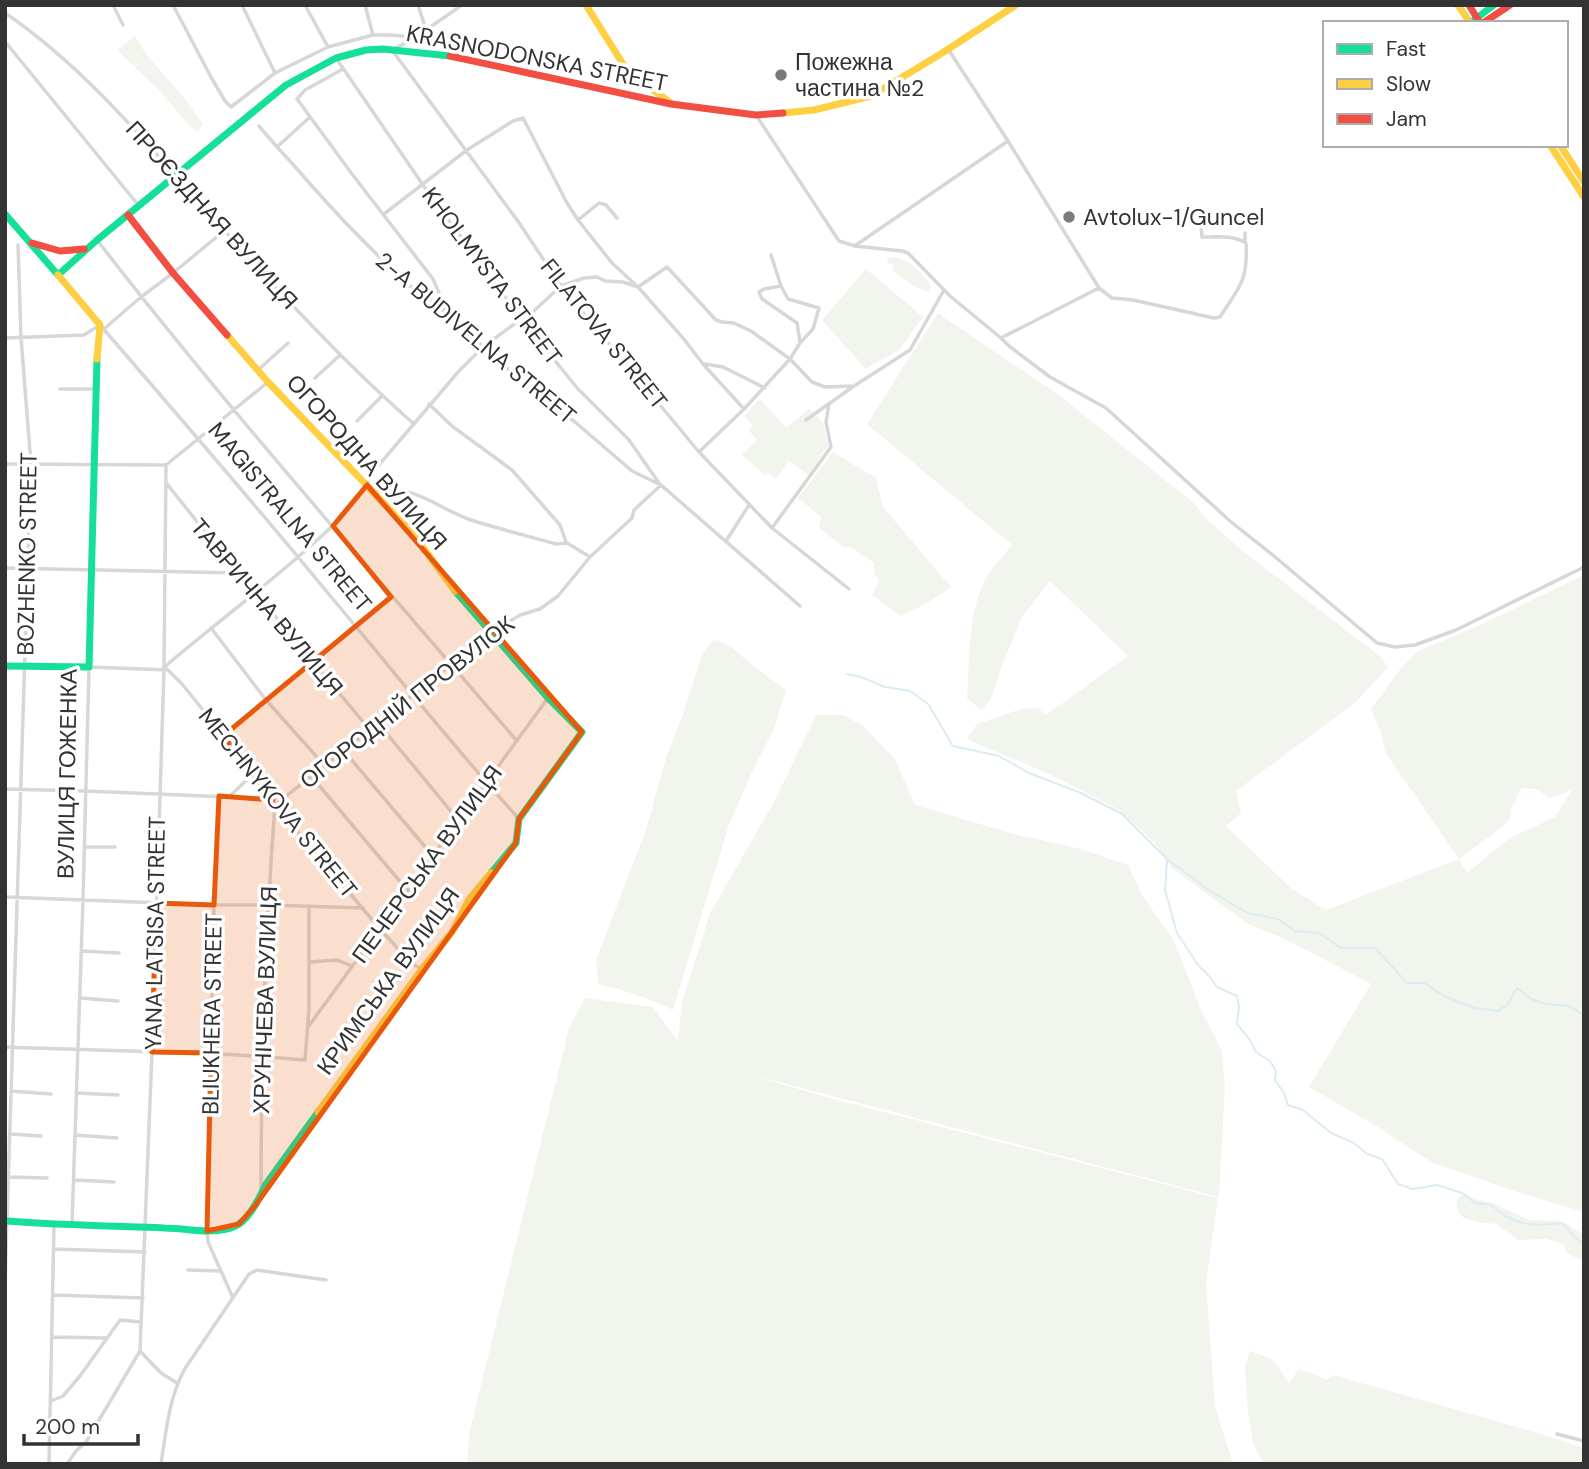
<svg xmlns="http://www.w3.org/2000/svg" width="1589" height="1469" font-family="'DM Sans',sans-serif">
<style>
.green{fill:#f1f5ed;fill-rule:evenodd}
.lines{fill:none;stroke-linecap:round;stroke-linejoin:round}
.stream{stroke:#ddebf3;stroke-width:2}
.street{stroke:#d7d7d7;stroke-width:3.5}
.fast{stroke:#16e098;stroke-width:7}
.slow{stroke:#ffcf43;stroke-width:7}
.jam{stroke:#f24e42;stroke-width:7}
.marked{fill:#e8590c;fill-opacity:0.2;stroke:#e8590c;stroke-width:5;stroke-linejoin:round}
.poi-dot{fill:#7a7a7a;stroke:#fff;stroke-width:2.5}
.labels{text-anchor:middle;stroke-width:7;stroke-linejoin:round;paint-order:stroke}
.street-label{font-size:23px;fill:#333;stroke:#fff}
.poi-label{font-size:23px;fill:#333;stroke:#fff;text-anchor:start}
</style>
<rect width="100%" height="100%" fill="#fff"/>
<path class="green" d="M 135,36 L 146,54 L 184,98 L 203,124 L 198,132 L 190,126 L 157,88 L 117,50 Z
M 894,257 C 911,260 923,273 931,287 L 929,292 L 915,287 L 892,270 L 894,265 L 888,263 L 887,258 Z
M 866,269 L 923,317 L 900,349 L 866,369 L 822,320 Z
M 938,313 L 1060,396 L 1195,504 L 1205,518 L 1245,553 L 1380,656 L 1388,667 L 1356,702 L 1236,791 L 1241,813 L 1226,826 L 1292,889 L 1326,910 L 1459,859 L 1385,752 L 1382,735 L 1371,709 L 1401,668 L 1418,651 L 1478,626 L 1584,575 L 1584,1212 L 1517,1192 L 1431,1162 L 1376,1126 L 1309,1087 L 1371,984 L 1285,939 L 1248,924 L 1172,868 L 1154,842 L 1119,810 L 1063,781 L 1022,762 L 979,745 L 967,738 L 977,724 L 1021,709 L 1038,708 L 1046,715 L 1128,656 L 1050,581 L 1022,617 L 1001,668 L 992,696 L 982,711 L 967,698 C 970,659 967,610 988,575 C 994,564 1004,555 1012,545 L 867,424 ZM 1522,788 L 1535,789 L 1549,798 L 1572,790 L 1555,817 L 1508,839 L 1467,873 L 1459,859 C 1476,845 1495,835 1510,819 L 1511,809 Z
M 760,399 L 786,428 L 809,409 L 823,422 L 828,446 L 808,475 L 789,461 L 776,479 L 768,472 L 765,475 L 742,455 L 757,440 L 749,431 L 753,426 L 744,416 Z
M 833,452 L 876,478 L 883,507 L 951,587 L 929,602 L 901,616 L 872,595 L 879,581 L 874,573 L 874,563 L 851,547 L 843,547 L 819,528 L 821,517 L 798,498 Z
M 714,639 L 730,646 L 750,663 L 786,690 L 773,731 L 753,770 L 729,824 L 673,1010 C 648,998 625,990 598,984 L 596,960 L 646,830 L 666,758 L 682,717 L 703,652 Z
M 816,715 L 844,715 L 863,726 L 895,759 L 915,805 L 1014,834 L 1081,849 L 1128,865 L 1142,895 L 1174,941 L 1201,1010 L 1222,1051 L 1225,1086 L 1219,1197 L 744,1073 L 830,1098 L 1218,1198 L 1206,1284 L 1215,1407 L 1233,1464 L 467,1464 L 470,1430 L 569,1028 L 585,998 L 653,1007 L 680,1044 L 678,1041 L 682,1003 L 710,913 L 773,804 Z
M 1465,1193 L 1474,1199 L 1492,1203 L 1529,1220 L 1559,1221 L 1569,1225 L 1584,1235 L 1584,1261 C 1573,1257 1566,1254 1563,1244 L 1547,1239 L 1518,1240 L 1496,1224 L 1478,1222 L 1464,1218 L 1458,1212 L 1456,1202 L 1458,1198 Z
M 1250,1351 L 1272,1359 L 1289,1383 L 1299,1369 L 1328,1380 L 1333,1375 L 1537,1433 L 1584,1448 L 1584,1464 L 1264,1464 L 1253,1443 L 1248,1411 L 1245,1366 Z"/>
<g class="lines">
<path class="stream" d="M 847,674 L 861,677 L 885,687 L 910,691 L 928,704 L 953,746 L 999,756 L 1029,773 L 1081,793 L 1122,814 L 1167,859 L 1213,893 L 1248,913 L 1278,919 L 1295,931 L 1319,933 L 1341,948 L 1375,948 L 1407,983 L 1424,983 L 1444,996 L 1474,1008 L 1498,1011 L 1508,1004 L 1517,988 L 1531,999 L 1545,1004 L 1569,1006 L 1584,1015
M 1167,860 L 1165,890 L 1177,933 L 1198,965 L 1209,976 L 1217,987 L 1237,996 L 1239,1007 L 1237,1024 L 1250,1040 L 1256,1052 L 1270,1061 L 1276,1071 L 1275,1080 L 1284,1093 L 1288,1105 L 1303,1110 L 1331,1133 L 1354,1143 L 1367,1154 L 1382,1159 L 1398,1184 L 1413,1189 L 1437,1185 L 1462,1193 L 1475,1203 L 1491,1205 L 1505,1216 L 1522,1223 L 1538,1225 L 1562,1223 L 1580,1242 L 1584,1242"/>
<path class="street" d="M 113,5 L 123,25
M 173,5 L 211,77 L 225,101 L 231,107 L 275,73 L 328,47 L 373,35 L 389,35 L 416,37 L 462,5
M 242,5 L 275,73
M 305,5 L 328,47
M 365,5 L 373,35
M 418,5 L 426,30
M 5,13 C 77,62 135,129 192,194 C 263,274 334,354 414,424
M 416,37 L 392,50 L 520,224 L 561,286 L 699,452 L 772,528 L 849,589
M 7,44 L 139,206
M 948,49 L 1008,141 L 1099,288 L 1112,298 L 1133,300 L 1214,318 L 1220,317 C 1240,286 1248,281 1246,243 C 1232,235 1218,237 1202,237 L 1201,226
M 336,58 L 423,185 L 522,320 L 578,389 L 629,440 L 659,483
M 343,69 L 305,90 L 297,99 L 352,174 L 433,279 L 448,315
M 756,115 L 839,241 L 855,246 L 902,251 L 908,253 L 950,296 L 1001,338 L 1009,346 L 1050,377 L 1106,408 L 1230,521 L 1274,556 L 1377,643 L 1395,647 L 1415,645 L 1456,630 L 1584,567
M 310,117 L 277,147 C 296,167 313,188 332,208 C 356,235 383,260 409,286 L 418,288 L 538,396 L 575,422 L 632,471 L 661,485 L 800,606
M 259,126 L 277,147
M 384,214 L 467,150 L 513,121 L 523,118 L 567,203 L 578,220 L 612,263 L 638,287 L 683,338 L 703,364 L 744,409
M 578,220 L 599,203 L 606,205 L 617,218
M 97,240 C 230,412 375,575 517,741
M 1245,241 L 1245,233
M 856,245 L 1008,141
M 771,255 L 781,286 L 788,299 L 819,308 L 813,329 L 800,343 L 790,359 L 812,382 L 825,387 L 854,386
M 781,286 L 764,289 L 759,292 L 762,299 L 797,323 L 800,342
M 104,329 L 141,297 L 173,273 L 224,231
M 5,338 L 84,335 L 100,325 C 177,414 253,502 327,592 C 391,668 452,745 519,819
M 1001,338 L 1099,288
M 705,364 L 723,367 L 765,388
M 258,370 L 288,343
M 315,378 L 340,355
M 60,389 L 96,389
M 429,404 L 452,426 L 512,470 L 560,525 L 566,542
M 806,420 L 854,386 L 910,350 L 944,290
M 357,421 L 382,396
M 5,464 L 166,465
M 166,465 L 164,669 L 152,1052 L 140,1351 L 161,1373 L 177,1383
M 166,465 L 268,382
M 167,484 L 238,573 L 256,593 L 369,729
M 373,492 C 413,482 436,508 471,520 C 499,529 528,536 556,544 L 567,543 L 590,557
M 772,528 L 831,447 L 826,422 L 829,404
M 726,541 L 749,505
M 5,568 L 238,573
M 211,628 L 266,700 L 325,766
M 164,669 L 169,663 C 214,625 262,589 306,550 C 330,529 360,502 372,473 L 459,371 L 483,347 L 517,322 L 525,319 L 561,286 L 584,278 L 597,277 L 605,281 L 623,282 L 638,287 L 667,267 L 716,320 L 722,322 L 734,323 L 751,331 L 790,359 L 744,409 L 699,452
M 378,723 L 459,821
M 223,736 L 391,597
M 344,751 L 433,856
M 311,776 L 408,891
M 5,789 L 85,791 L 229,797 L 268,800 L 275,805 L 492,632 L 520,615 L 540,609 L 558,596 L 590,557 L 632,518 L 634,510 L 661,485
M 219,796 L 214,905 L 207,1231 L 208,1242 L 233,1298
M 229,797 L 254,773
M 84,847 L 115,847
M 5,897 L 214,905 L 267,905 L 363,908
M 81,951 L 119,953
M 310,962 L 337,960 L 352,966
M 80,998 L 118,1001
M 308,1027 L 548,698
M 5,1047 C 105,1051 205,1051 305,1060 L 309,1009 L 309,906
M 11,1091 L 51,1094
M 76,1093 L 118,1095
M 11,1134 L 41,1136
M 75,1135 L 117,1138
M 9,1177 L 47,1178
M 74,1180 L 114,1182
M 261,1195 C 261,1065 265,935 275,805
M 72,1224 L 83,900 L 89,667 L 168,670 L 182,684 L 254,773 L 275,805 L 380,929 L 412,964 L 422,969
M 54,1249 L 145,1252
M 188,1270 L 221,1271
M 5,1283 L 31,464 L 21,338 L 18,245
M 53,1295 L 143,1298
M 52,1337 L 105,1338
M 51,1401 L 63,1396 L 80,1376 L 120,1320 L 141,1322
M 1557,1434 L 1584,1441
M 49,1464 L 54,1225
M 67,1464 L 76,1451 L 86,1442 L 140,1351
M 161,1464 C 166,1431 169,1399 184,1370 L 249,1274 L 257,1270 L 326,1280"/>
<path class="fast" d="M 1470,23 L 1494,5
M 5,214 L 58,275 L 97,240 L 286,85 L 336,58 L 366,50 L 383,49 L 450,56
M 455,591 L 548,698 L 582,732 L 519,819 L 516,843 L 491,873
M 5,666 L 89,667 L 97,359
M 7,1221 C 59,1225 112,1226 164,1228 C 179,1228 193,1231 207,1231 C 217,1231 231,1230 239,1224 C 251,1216 260,1197 266,1184 L 318,1112"/>
<path class="slow" d="M 586,5 L 633,80 L 649,87 L 671,103
M 1458,5 L 1470,23
M 783,113 L 814,110 L 871,96 L 939,55 L 1016,5
M 1550,145 L 1584,197
M 1560,145 L 1584,182
M 58,275 L 100,325 L 97,359
M 227,335 L 268,382 L 414,535 L 455,591
M 318,1112 L 422,969 L 452,932 L 470,898 L 491,873"/>
<path class="jam" d="M 1469,5 L 1480,23
M 1483,23 L 1510,5
M 450,56 L 671,104 L 756,115 L 783,113
M 128,215 L 173,273 L 227,335
M 32,243 L 60,251 L 84,249"/>
</g>
<path class="marked" d="M 367,485 L 582,732 L 519,819 L 516,843 L 255,1206 L 239,1224 L 207,1231 L 211,1053 L 152,1052 L 156,903 L 214,905 L 219,796 L 273,800 L 223,736 L 391,597 L 333,526 Z"/>
<g class="poi-dot">
<circle cx="781" cy="75" r="7"/>
<circle cx="1069" cy="217" r="7"/>
</g>
<g class="labels">
<g class="street-label">
<text transform="translate(537 58) rotate(11)" y="8">KRASNODONSKA STREET</text>
<text transform="translate(212 215) rotate(48)" y="8">ПРОЄЗДНАЯ ВУЛИЦЯ</text>
<text transform="translate(492 276) rotate(53)" y="8">KHOLMYSTA STREET</text>
<text transform="translate(604 334) rotate(51)" y="8">FILATOVA STREET</text>
<text transform="translate(476 338) rotate(40)" y="8">2-A BUDIVELNA STREET</text>
<text transform="translate(367 462) rotate(48)" y="8">ОГОРОДНА ВУЛИЦЯ</text>
<text transform="translate(290 517) rotate(50)" y="8">MAGISTRALNA STREET</text>
<text transform="translate(27 554) rotate(-89)" y="8">BOZHENKO STREET</text>
<text transform="translate(267 607) rotate(50)" y="8">ТАВРИЧНА ВУЛИЦЯ</text>
<text transform="translate(407 702) rotate(-38)" y="8">ОГОРОДНІЙ ПРОВУЛОК</text>
<text transform="translate(67 774) rotate(-89)" y="8">ВУЛИЦЯ ГОЖЕНКА</text>
<text transform="translate(278 803) rotate(51)" y="8">MECHNYKOVA STREET</text>
<text transform="translate(427 864) rotate(-54)" y="8">ПЕЧЕРСЬКА ВУЛИЦЯ</text>
<text transform="translate(155 933) rotate(-89)" y="8">YANA LATSISA STREET</text>
<text transform="translate(388 981) rotate(-54)" y="8">КРИМСЬКА ВУЛИЦЯ</text>
<text transform="translate(265 1000) rotate(-88)" y="8">ХРУНІЧЕВА ВУЛИЦЯ</text>
<text transform="translate(212 1014) rotate(-89)" y="8">BLIUKHERA STREET</text>
</g>
<g class="poi-label">
<text x="795" y="70">Пожежна<tspan x="795" dy="26">частина №2</tspan></text>
<text x="1083" y="225">Avtolux-1/Guncel</text>
</g>
</g>
<rect width="1589" height="1469" fill="none" stroke="#333333" stroke-width="14"/>
<rect x="1323" y="21" width="245" height="126" fill="#ffffff" stroke="#adadad" stroke-width="2"/>
<rect x="1337" y="44" width="35" height="10" fill="#16e098" stroke="#adadad" stroke-width="2"/>
<text x="1386" y="56" font-size="21" fill="#333333">Fast</text>
<rect x="1337" y="79" width="35" height="10" fill="#ffcf43" stroke="#adadad" stroke-width="2"/>
<text x="1386" y="91" font-size="21" fill="#333333">Slow</text>
<rect x="1337" y="114" width="35" height="10" fill="#f24e42" stroke="#adadad" stroke-width="2"/>
<text x="1386" y="126" font-size="21" fill="#333333">Jam</text>
<path d="M24 1434v10h114v-10" fill="none" stroke="#333333" stroke-width="3.5"/>
<text x="35" y="1434" font-size="21" fill="#333333" stroke="#ffffff" stroke-width="5" paint-order="stroke">200 m</text>
</svg>
